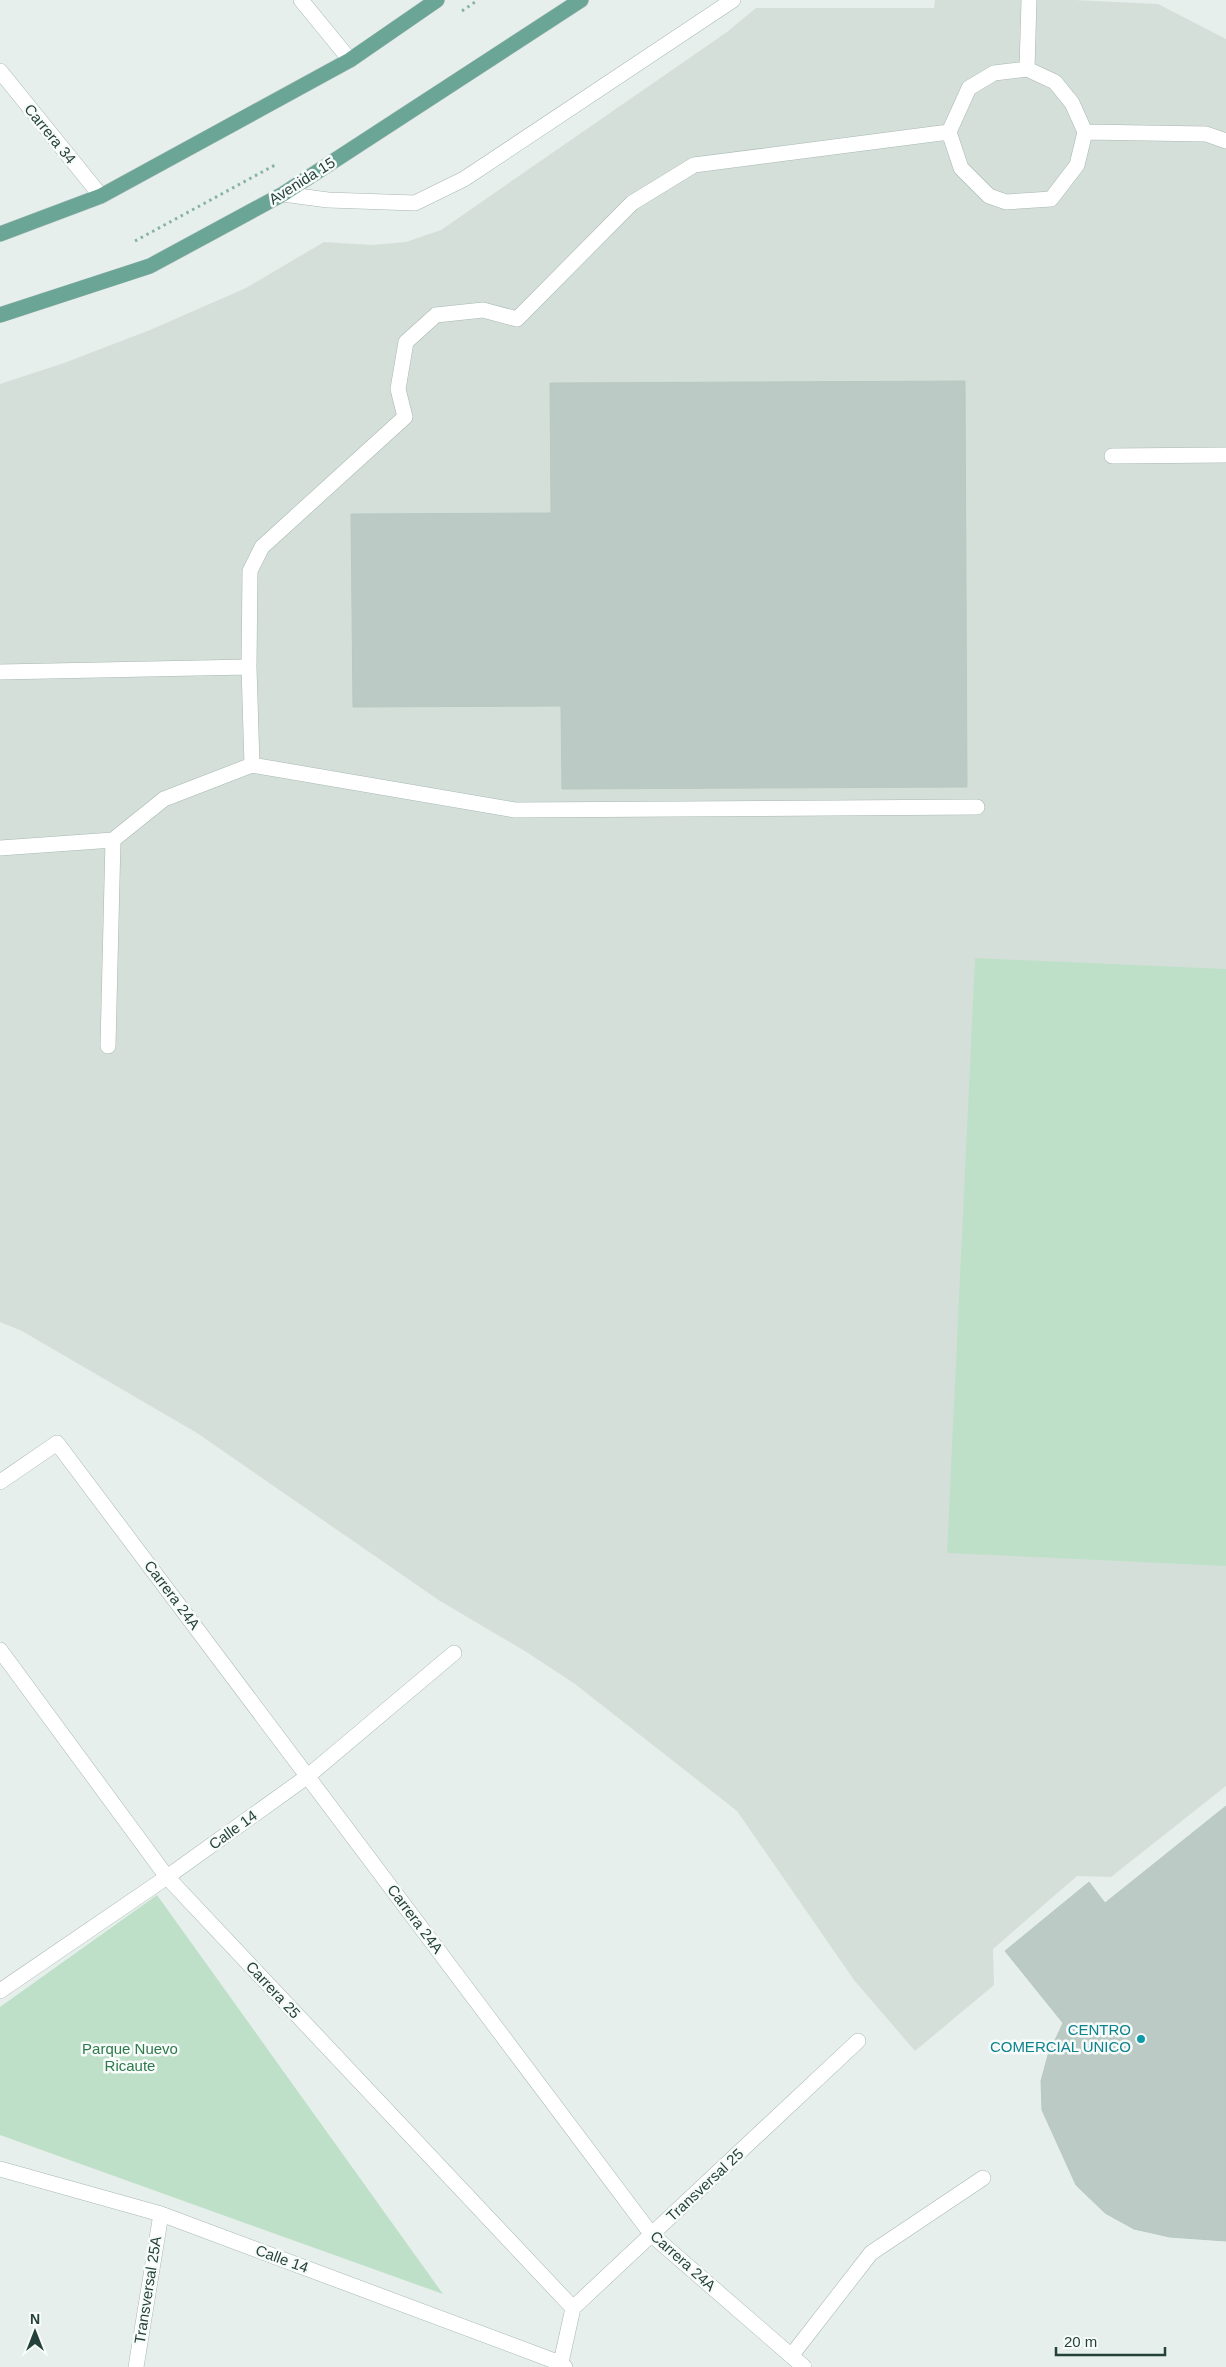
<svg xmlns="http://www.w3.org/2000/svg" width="1226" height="2367" font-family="Helvetica,sans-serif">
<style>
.built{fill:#d4dfda}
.green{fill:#bfe0c8}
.building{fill:#bbcac4;stroke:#b8c9c2}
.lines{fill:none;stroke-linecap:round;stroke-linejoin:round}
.minor-casing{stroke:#a8b8b2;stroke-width:16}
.major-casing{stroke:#c2cac8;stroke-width:16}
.path{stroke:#86b3a5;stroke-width:3;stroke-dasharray:2.5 4;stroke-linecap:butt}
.minor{stroke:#fff;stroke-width:15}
.major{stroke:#6aa596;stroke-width:15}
.culture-dot{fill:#0f9aa8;stroke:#f7fbf9;stroke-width:2}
.labels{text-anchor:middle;stroke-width:5;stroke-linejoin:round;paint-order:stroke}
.street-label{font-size:15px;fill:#24423a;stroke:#f7fbf9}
.culture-label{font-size:15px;fill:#0d838f;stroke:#f7fbf9;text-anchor:end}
.park-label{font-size:15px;fill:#2d7a4b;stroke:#f7fbf9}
</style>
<rect width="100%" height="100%" fill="#e6efeb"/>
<path class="built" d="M 935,0 L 1074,0 L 1158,4 L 1226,39 L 1226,1786 L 1111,1877 L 1077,1876 L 993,1949 L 994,1985 L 915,2051 L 854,1980 L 737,1811 L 575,1684 L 525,1651 L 440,1601 L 197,1433 L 22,1331 L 0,1322 L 0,384 L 64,363 L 150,330 L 246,288 L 324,242 L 372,245 L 406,242 L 441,230 L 727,32 L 756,8 L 934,8 Z"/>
<path class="green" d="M 975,958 L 1226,969 L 1226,1566 L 947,1553 Z
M 157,1895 L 443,2294 L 0,2135 L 0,2007 Z"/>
<path class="building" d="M 965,381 L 967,787 L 562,789 L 561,706 L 353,707 L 351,514 L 551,513 L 550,383 Z
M 1226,1806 L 1226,2241 L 1170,2237 L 1134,2229 L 1105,2213 L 1076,2185 L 1042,2110 L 1041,2081 L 1048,2055 L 1063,2023 L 1005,1951 L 1089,1882 L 1105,1903 Z"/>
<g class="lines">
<defs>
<path id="minor" d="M 301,0 L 350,60
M 1027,69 L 994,73 L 969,88 L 949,132 L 961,168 L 989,196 L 1006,202 L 1051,199 L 1077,165 L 1085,132 L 1072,103 L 1055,82 L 1027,69 L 1029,0
M 0,71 L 101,196
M 949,132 L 694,165 L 632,203 L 517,319 L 483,310 L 436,315 L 406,342 L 398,389 L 405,417 L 262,547 L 250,571 L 249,667 L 252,765 L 515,810 L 977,807
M 1085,132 L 1206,134 L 1226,141
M 283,194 L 328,200 L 415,203 L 464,179 L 733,0
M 1112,456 L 1226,455
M 0,672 L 249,667
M 0,848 L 113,840
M 108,1046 L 113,840 L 164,799 L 252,765
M 0,1482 L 57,1443 L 652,2235 L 804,2367
M 0,1650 L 167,1877 L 573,2308
M 0,1991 L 167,1877 L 308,1776 L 454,1653
M 0,2169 L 161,2214 L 560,2363 L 565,2367
M 791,2356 L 871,2253 L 983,2178
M 136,2367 L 161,2214
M 560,2367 L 573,2308 L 858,2041"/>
<path id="major" d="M 0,234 L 101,196 L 350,60 L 437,0
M 0,315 L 150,266 L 283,194 L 581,0"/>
</defs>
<use href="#minor" class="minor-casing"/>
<use href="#major" class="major-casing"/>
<path class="path" d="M 462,11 L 478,0
M 135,241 L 275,165"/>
<use href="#minor" class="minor"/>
<use href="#major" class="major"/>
</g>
<circle class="culture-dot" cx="1141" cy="2039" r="5"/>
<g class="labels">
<g class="street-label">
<text transform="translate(50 134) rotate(51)" y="5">Carrera 34</text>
<text transform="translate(302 181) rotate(-32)" y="5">Avenida 15</text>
<text transform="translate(172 1595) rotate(53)" y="5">Carrera 24A</text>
<text transform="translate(233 1830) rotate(-36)" y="5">Calle 14</text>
<text transform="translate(415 1919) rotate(53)" y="5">Carrera 24A</text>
<text transform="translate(273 1990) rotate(47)" y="5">Carrera 25</text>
<text transform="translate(705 2185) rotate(-43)" y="5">Transversal 25</text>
<text transform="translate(282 2259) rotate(20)" y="5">Calle 14</text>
<text transform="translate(683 2261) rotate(42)" y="5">Carrera 24A</text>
<text transform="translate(148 2290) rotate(-81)" y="5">Transversal 25A</text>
</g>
<g class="culture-label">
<text x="1131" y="2035">CENTRO<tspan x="1131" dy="17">COMERCIAL UNICO</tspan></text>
</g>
<g class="park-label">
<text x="130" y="2054">Parque Nuevo<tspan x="130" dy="17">Ricaute</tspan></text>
</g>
</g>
<g transform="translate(35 2332)" stroke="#f7fbf9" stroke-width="4" paint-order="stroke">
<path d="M0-4L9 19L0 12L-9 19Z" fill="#24423a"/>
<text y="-8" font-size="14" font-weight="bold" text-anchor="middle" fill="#24423a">N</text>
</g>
<path d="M1056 2347v8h109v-8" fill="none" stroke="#24423a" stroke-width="2.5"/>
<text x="1064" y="2347" font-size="15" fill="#24423a" stroke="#f7fbf9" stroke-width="4" paint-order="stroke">20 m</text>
</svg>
